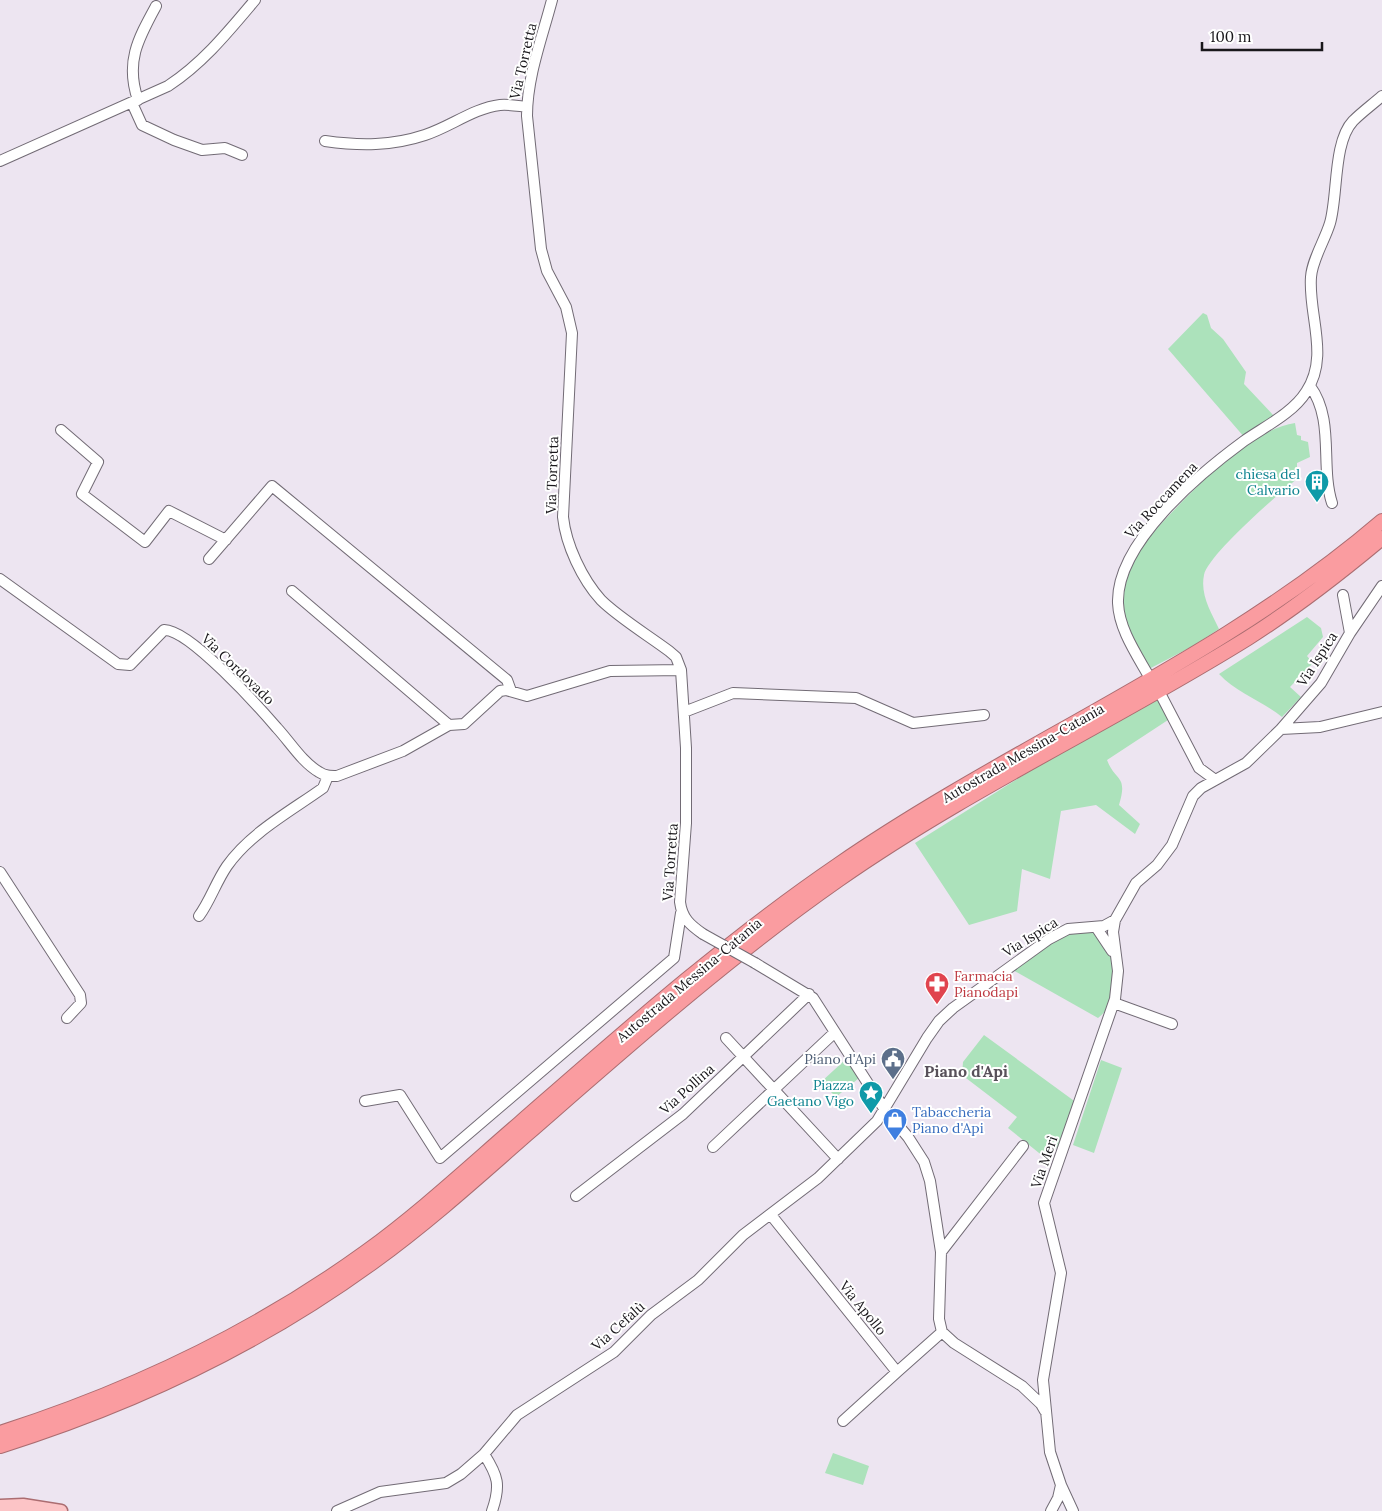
<svg xmlns="http://www.w3.org/2000/svg" width="1382" height="1511" font-family="Lora,serif">
<style>
.green{fill:#ace2bb}
.lines{fill:none;stroke-linecap:round;stroke-linejoin:round}
.minor-casing{stroke:#726b75;stroke-width:12}
.major-casing{stroke:#ab6d71;stroke-width:15}
.highway-casing{stroke:#ab6d71;stroke-width:16}
.minor{stroke:#fff;stroke-width:10}
.major{stroke:#fcc4c6;stroke-width:12}
.highway{stroke:#fa9ca0;stroke-width:14}
.minor-bridge-casing{stroke:#726b75;stroke-width:12;stroke-linecap:butt}
.minor-bridge{stroke:#fff;stroke-width:10}
.labels{text-anchor:middle;stroke-width:4;stroke-linejoin:round;paint-order:stroke}
.street-label{font-size:14px;fill:#19171b;stroke:#fff}
.culture-label{font-size:14px;fill:#0d838f;stroke:#fff;text-anchor:end}
.health-label{font-size:14px;fill:#be3a42;stroke:#fff;text-anchor:start}
.service-label{font-size:14px;fill:#4e5e75;stroke:#fff;text-anchor:end}
.shop-label{font-size:14px;fill:#366cbe;stroke:#fff;text-anchor:start}
.quarter-label{font-size:16px;font-weight:bold;fill:#58515a;stroke:#fff}
</style>
<rect width="100%" height="100%" fill="#ede5f1"/>
<path class="green" d="M 1203,313 L 1207,315 L 1211,328 L 1223,339 L 1246,372 L 1244,384 L 1274,416 L 1245,438 L 1168,349 Z
M 1295,423 L 1297,435 L 1301,436 L 1301,440 L 1308,442 L 1310,457 L 1297,463 L 1297,479 C 1278,494 1208,555 1204,575 C 1200,595 1211,612 1219,629 L 1193,646 L 1149,669 C 1136,646 1121,621 1123,594 C 1124,581 1130,562 1137,551 C 1143,542 1153,534 1160,525 C 1191,492 1248,430 1295,423 Z
M 1307,617 L 1321,628 L 1323,637 L 1307,656 L 1313,663 L 1290,687 L 1301,697 L 1282,717 C 1262,701 1237,693 1219,674 Z
M 1157,699 L 1168,720 L 1107,760 C 1116,783 1128,774 1119,805 L 1140,824 L 1135,834 L 1096,805 L 1061,811 L 1050,879 L 1022,869 L 1017,911 L 969,925 L 915,843 L 1070,746 Z
M 1073,931 L 1095,932 C 1112,953 1118,967 1111,994 C 1109,1006 1108,1010 1098,1018 L 1011,969 L 1044,945 Z
M 984,1035 L 1077,1103 L 1062,1144 L 1044,1157 L 1008,1128 L 1017,1117 L 962,1075 L 963,1062 Z
M 846,1059 L 859,1078 L 836,1097 L 821,1082 Z
M 1101,1060 L 1122,1068 L 1094,1153 L 1073,1145 Z
M 833,1453 L 869,1466 L 863,1485 L 825,1473 Z"/>
<g class="lines">
<defs>
<path id="minor" d="M 552,0 C 542,38 527,77 527,116 L 541,249 L 547,271 L 566,307 L 572,333 L 563,517 C 566,545 582,579 601,600 C 618,617 649,636 669,651 L 676,657 L 681,670 L 686,748 L 686,823 L 680,902 C 682,918 690,925 703,934
M 138,100 C 125,62 138,39 156,6
M 132,103 L 142,125 L 174,140 L 202,150 L 225,148 L 242,155
M 325,141 C 360,146 392,146 425,135 C 450,127 474,108 500,105 C 508,104 518,106 527,107
M 0,161 L 168,86 C 203,63 228,32 255,0
M 1310,386 C 1335,420 1320,466 1332,503
M 61,430 L 98,462 L 82,494 L 145,542 L 169,511 L 226,540
M 209,559 L 272,486 L 507,680 L 511,691
M 0,579 L 118,664 L 130,665 L 164,630 C 189,629 259,707 277,728 C 290,742 302,762 319,772 C 325,776 330,776 337,776 L 403,751 L 449,725 L 464,724 L 500,691 L 506,690 L 527,696 L 610,671 L 681,670
M 292,591 L 449,725
M 1350,633 L 1382,586
M 1147,673 C 1135,652 1119,628 1118,603 C 1116,543 1199,474 1244,441 C 1264,427 1293,413 1306,392 C 1330,356 1308,315 1311,277 C 1312,260 1325,240 1330,223 C 1338,196 1333,142 1353,121 C 1362,112 1373,104 1382,96
M 1162,697 L 1199,768 L 1214,779
M 684,712 L 733,693 L 856,698 L 913,723 L 984,715
M 1281,729 L 1321,683 L 1350,633 L 1343,595
M 0,872 L 80,995 L 81,1003 L 67,1018
M 199,916 C 210,901 216,882 227,866 C 250,833 291,811 323,788 L 328,776
M 1096,927 L 1112,951
M 755,963 L 813,998 L 885,1110 L 908,1137 L 924,1162 L 930,1181 L 941,1252 L 939,1319 L 942,1332 L 954,1343 L 1022,1386 L 1041,1404 L 1045,1411
M 1114,1003 L 1172,1024
M 726,1038 L 838,1159
M 365,1101 L 400,1095 L 440,1158 L 674,958 L 681,913
M 713,1147 L 834,1033
M 576,1196 L 683,1114 L 809,994
M 771,1215 L 897,1372 L 942,1332
M 941,1252 L 1023,1146
M 843,1421 L 897,1372
M 484,1454 C 498,1476 501,1485 492,1511
M 1061,1485 L 1073,1511
M 337,1511 L 380,1492 L 446,1483 L 461,1474 L 484,1454 L 517,1415 L 614,1352 L 651,1315 L 698,1280 L 743,1235 L 818,1178 L 877,1121 L 927,1038 L 939,1021 L 953,1008 L 1049,939 L 1068,929 L 1104,926 L 1115,920 L 1136,883 L 1157,865 L 1172,845 L 1193,796 L 1201,788 L 1246,763 L 1281,729 L 1320,727 L 1382,712
M 1051,1511 L 1058,1498 L 1061,1485 L 1050,1452 L 1043,1380 L 1061,1273 L 1044,1203 L 1115,999 L 1118,971 L 1113,932 L 1115,920"/>
<path id="major" d="M 0,1506 L 23,1505 L 61,1511"/>
<path id="highway" d="M 0,1433 C 131,1391 254,1333 366,1252 C 420,1213 469,1167 520,1123 C 623,1033 725,942 838,865 C 1015,743 1218,662 1382,521
M 0,1446 C 134,1404 259,1345 373,1262 C 427,1223 477,1178 527,1134 C 628,1046 728,957 838,880 C 968,789 1113,722 1248,638 C 1295,608 1339,574 1382,538"/>
</defs>
<use href="#minor" class="minor-casing"/>
<use href="#major" class="major-casing"/>
<use href="#highway" class="highway-casing"/>
<use href="#minor" class="minor"/>
<use href="#major" class="major"/>
<use href="#highway" class="highway"/>
<defs>
<path id="minor-bridge" d="M 703,934 L 755,963"/>
</defs>
<use href="#minor-bridge" class="minor-bridge-casing"/>
<use href="#minor-bridge" class="minor-bridge"/>
</g>
<defs>
<symbol id="building-pin" viewBox="-11 -11 22 30"><path d="M0 17L-7.5 6A9.5 9.5 0 1 1 7.5 6Z" fill="#0f9aa8" stroke="#fff"/><path d="M-4-6H4V6H1V3H-1V6H-4ZM-2.5-4.3h1.7v1.8h-1.7ZM.8-4.3h1.7v1.8H.8ZM-2.5-1h1.7V.8h-1.7ZM.8-1h1.7V.8H.8Z" fill="#fff"/></symbol>
<symbol id="pharmacy-pin" viewBox="-11 -11 22 30"><path d="M0 17L-7.5 6A9.5 9.5 0 1 1 7.5 6Z" fill="#e0444e" stroke="#fff"/><path d="M-2-6h4v4h4v4h-4v4h-4v-4h-4v-4h4Z" fill="#fff"/></symbol>
<symbol id="civic-pin" viewBox="-11 -11 22 30"><path d="M0 17L-7.5 6A9.5 9.5 0 1 1 7.5 6Z" fill="#5c6f8a" stroke="#fff"/><path d="M-.6-6.5H3V-4.5H.6V-3L4-1V1h2V6H-6V1h2V-1L-.6-3ZM-1.2 2.5V6h2.4V2.5Z" fill="#fff"/></symbol>
<symbol id="sight-pin" viewBox="-11 -11 22 30"><path d="M0 17L-7.5 6A9.5 9.5 0 1 1 7.5 6Z" fill="#0f9aa8" stroke="#fff"/><path d="M0-6L1.8-2.2L6-1.7L2.9 1.2L3.7 5.4L0 3.3L-3.7 5.4L-2.9 1.2L-6-1.7L-1.8-2.2Z" fill="#fff"/></symbol>
<symbol id="shop-pin" viewBox="-11 -11 22 30"><path d="M0 17L-7.5 6A9.5 9.5 0 1 1 7.5 6Z" fill="#3f7fe0" stroke="#fff"/><path d="M-5-2.5h2.3a2.7 3.5 0 0 1 5.4 0H5L5.5 6h-11ZM-1.5-2.5h3a1.5 2.3 0 0 0-3 0Z" fill="#fff"/></symbol>
</defs>
<g fill-rule="evenodd">
<use href="#building-pin" x="1303" y="468" width="28" height="38"/>
<use href="#pharmacy-pin" x="923" y="970" width="28" height="38"/>
<use href="#civic-pin" x="879" y="1045" width="28" height="38"/>
<use href="#sight-pin" x="857" y="1079" width="28" height="38"/>
<use href="#shop-pin" x="881" y="1106" width="28" height="38"/>
</g>
<g class="labels">
<g class="street-label">
<text transform="translate(523 61) rotate(-77)" y="5">Via Torretta</text>
<text transform="translate(552 475) rotate(-88)" y="5">Via Torretta</text>
<text transform="translate(1161 500) rotate(-47)" y="5">Via Roccamena</text>
<text transform="translate(1317 659) rotate(-57)" y="5">Via Ispica</text>
<text transform="translate(238 669) rotate(44)" y="5">Via Cordovado</text>
<text transform="translate(1023 753) rotate(-30)" y="5">Autostrada Messina-Catania</text>
<text transform="translate(670 862) rotate(-86)" y="5">Via Torretta</text>
<text transform="translate(1030 937) rotate(-32)" y="5">Via Ispica</text>
<text transform="translate(689 980) rotate(-40)" y="5">Autostrada Messina-Catania</text>
<text transform="translate(687 1089) rotate(-42)" y="5">Via Pollina</text>
<text transform="translate(1044 1162) rotate(-71)" y="5">Via Merì</text>
<text transform="translate(863 1308) rotate(51)" y="5">Via Apollo</text>
<text transform="translate(618 1326) rotate(-42)" y="5">Via Cefalù</text>
</g>
<g class="culture-label">
<text x="1300" y="479">chiesa del<tspan x="1300" dy="16">Calvario</tspan></text>
<text x="854" y="1090">Piazza<tspan x="854" dy="16">Gaetano Vigo</tspan></text>
</g>
<g class="health-label">
<text x="954" y="981">Farmacia<tspan x="954" dy="16">Pianodapi</tspan></text>
</g>
<g class="service-label">
<text x="876" y="1064">Piano d'Api</text>
</g>
<g class="shop-label">
<text x="912" y="1117">Tabaccheria<tspan x="912" dy="16">Piano d'Api</tspan></text>
</g>
<g class="quarter-label">
<text x="966" y="1077">Piano d'Api</text>
</g>
</g>
<path d="M1202 42v8h120v-8" fill="none" stroke="#19171b" stroke-width="2.5"/>
<text x="1210" y="42" font-size="15" fill="#19171b" stroke="#ffffff" stroke-width="4" paint-order="stroke">100 m</text>
</svg>
